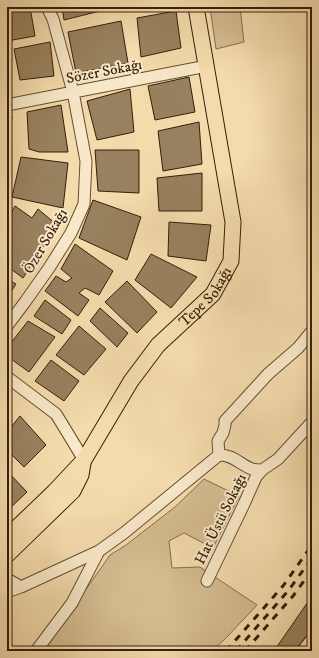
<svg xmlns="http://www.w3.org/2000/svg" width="319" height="658" font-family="'IM FELL DW Pica',serif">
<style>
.green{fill:#d4bb90;stroke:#846d4d}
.building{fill:#98815e;stroke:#351f0a}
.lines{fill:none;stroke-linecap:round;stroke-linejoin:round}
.minor-casing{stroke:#654e32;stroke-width:13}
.major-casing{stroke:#351f0a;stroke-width:17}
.minor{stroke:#f8e8c9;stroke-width:11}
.major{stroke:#f4dbac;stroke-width:15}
.rail{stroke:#351f0a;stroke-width:3;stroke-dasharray:7 7;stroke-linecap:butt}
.labels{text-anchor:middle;stroke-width:4;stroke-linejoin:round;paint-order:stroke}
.street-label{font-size:15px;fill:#351f0a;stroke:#f8e8c9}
</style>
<rect width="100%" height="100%" fill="#f4dbac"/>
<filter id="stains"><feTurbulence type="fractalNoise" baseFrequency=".005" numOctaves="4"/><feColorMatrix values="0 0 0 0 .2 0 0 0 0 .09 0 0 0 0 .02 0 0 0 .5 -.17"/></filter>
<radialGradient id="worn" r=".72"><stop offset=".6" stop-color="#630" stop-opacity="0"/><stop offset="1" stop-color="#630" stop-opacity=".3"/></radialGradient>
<path class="green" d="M 210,7 L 240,7 L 244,42 L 216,49 Z
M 204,479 L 239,496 L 213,548 L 184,533 L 169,541 L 172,568 L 200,567 L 257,605 L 226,638 L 212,651 L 51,651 L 47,645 L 110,555 L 126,545 L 175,507 Z"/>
<path class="building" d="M 7,7 L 30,7 L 35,36 L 7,41 Z
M 62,7 L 100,7 L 100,11 L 64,20 Z
M 176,11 L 181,48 L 141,57 L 137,18 Z
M 121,21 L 128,63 L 76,73 L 68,32 Z
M 50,42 L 54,76 L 20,80 L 14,49 Z
M 7,50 L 11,85 L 7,85 Z
M 189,77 L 195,112 L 155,120 L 148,86 Z
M 130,89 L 134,132 L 97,140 L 87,101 Z
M 61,105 L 68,152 L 39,152 L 29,149 L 27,112 Z
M 12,116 L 9,139 L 7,139 L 7,117 Z
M 199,122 L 202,164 L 163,171 L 158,131 Z
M 7,143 L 11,145 L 7,166 Z
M 95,150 L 139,150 L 139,193 L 98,191 Z
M 21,157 L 68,163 L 63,208 L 12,197 Z
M 202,173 L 202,211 L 159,211 L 157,178 Z
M 93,200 L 141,217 L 127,260 L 79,238 Z
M 15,206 L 32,218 L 38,209 L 57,225 L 23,278 L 7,266 L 7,220 Z
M 169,222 L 211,225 L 206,261 L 168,256 Z
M 75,244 L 113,271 L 99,295 L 85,288 L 79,293 L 89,300 L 78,316 L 45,291 L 56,276 L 66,282 L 72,278 L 61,269 Z
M 151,254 L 197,277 L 171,308 L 135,280 Z
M 7,279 L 16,284 L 7,298 Z
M 127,281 L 157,312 L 137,333 L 105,302 Z
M 45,300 L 71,320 L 62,334 L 34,316 Z
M 100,308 L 128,333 L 117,347 L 90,321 Z
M 28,321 L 55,337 L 29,372 L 7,356 L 7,348 Z
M 79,326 L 106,349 L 84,375 L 56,355 Z
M 51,360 L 79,381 L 64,401 L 35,381 Z
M 20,416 L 46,445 L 24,467 L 7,450 L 7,432 Z
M 7,471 L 27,492 L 7,511 Z
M 312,596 L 312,630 L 297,651 L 274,651 Z"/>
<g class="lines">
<defs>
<path id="minor" d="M 7,105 L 207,66
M 7,326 L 25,302 L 49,268 L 71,233 L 84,204 L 86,161 L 73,92 L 53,19 L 47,7
M 7,377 L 56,414 L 84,460
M 219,455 L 218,441 L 223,433 L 225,425 L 225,421 L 268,374 L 298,348 L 312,331
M 7,579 L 21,587
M 207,581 L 244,504 L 256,477 L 262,470 L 278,459 L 312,422
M 7,592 L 21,587 L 99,551 L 124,533 L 219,455 C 232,454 241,465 252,469 C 255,470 259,470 262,470
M 36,651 L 72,603 L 99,551"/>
<g id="major">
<path id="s1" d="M 7,537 L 54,492 L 84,460 L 131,381 L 158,345 L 213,294 L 231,261 L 233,222 L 196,7"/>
<path d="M 7,555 L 73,491 L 81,475 L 83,463"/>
<path d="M 305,651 L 312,642"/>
</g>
</defs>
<use href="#minor" class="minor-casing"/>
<use href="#major" class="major-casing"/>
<use href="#minor" class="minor"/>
<use href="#major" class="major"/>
<path class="rail" d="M 226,651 L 283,586 L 312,545
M 236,651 L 288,591 L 312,558
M 245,651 L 293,596 L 312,570"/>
</g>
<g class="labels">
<g class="street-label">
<text transform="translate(104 71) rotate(-11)" y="5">Sözer Sokağı</text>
<text transform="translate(45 241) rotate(-60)" y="5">Özer Sokağı</text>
<text dy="5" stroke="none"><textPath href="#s1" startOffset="314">Tepe Sokağı</textPath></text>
<text transform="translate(220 519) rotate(-64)" y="5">Hat Üstü Sokağı</text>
</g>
</g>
<rect width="319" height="658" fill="none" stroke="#f4dbac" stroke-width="24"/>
<rect x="8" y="8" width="303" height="642" fill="none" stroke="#351f0a" stroke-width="2"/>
<rect x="12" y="12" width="295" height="634" fill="none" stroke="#351f0a"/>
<rect width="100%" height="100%" filter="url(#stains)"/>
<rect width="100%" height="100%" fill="url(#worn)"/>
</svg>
